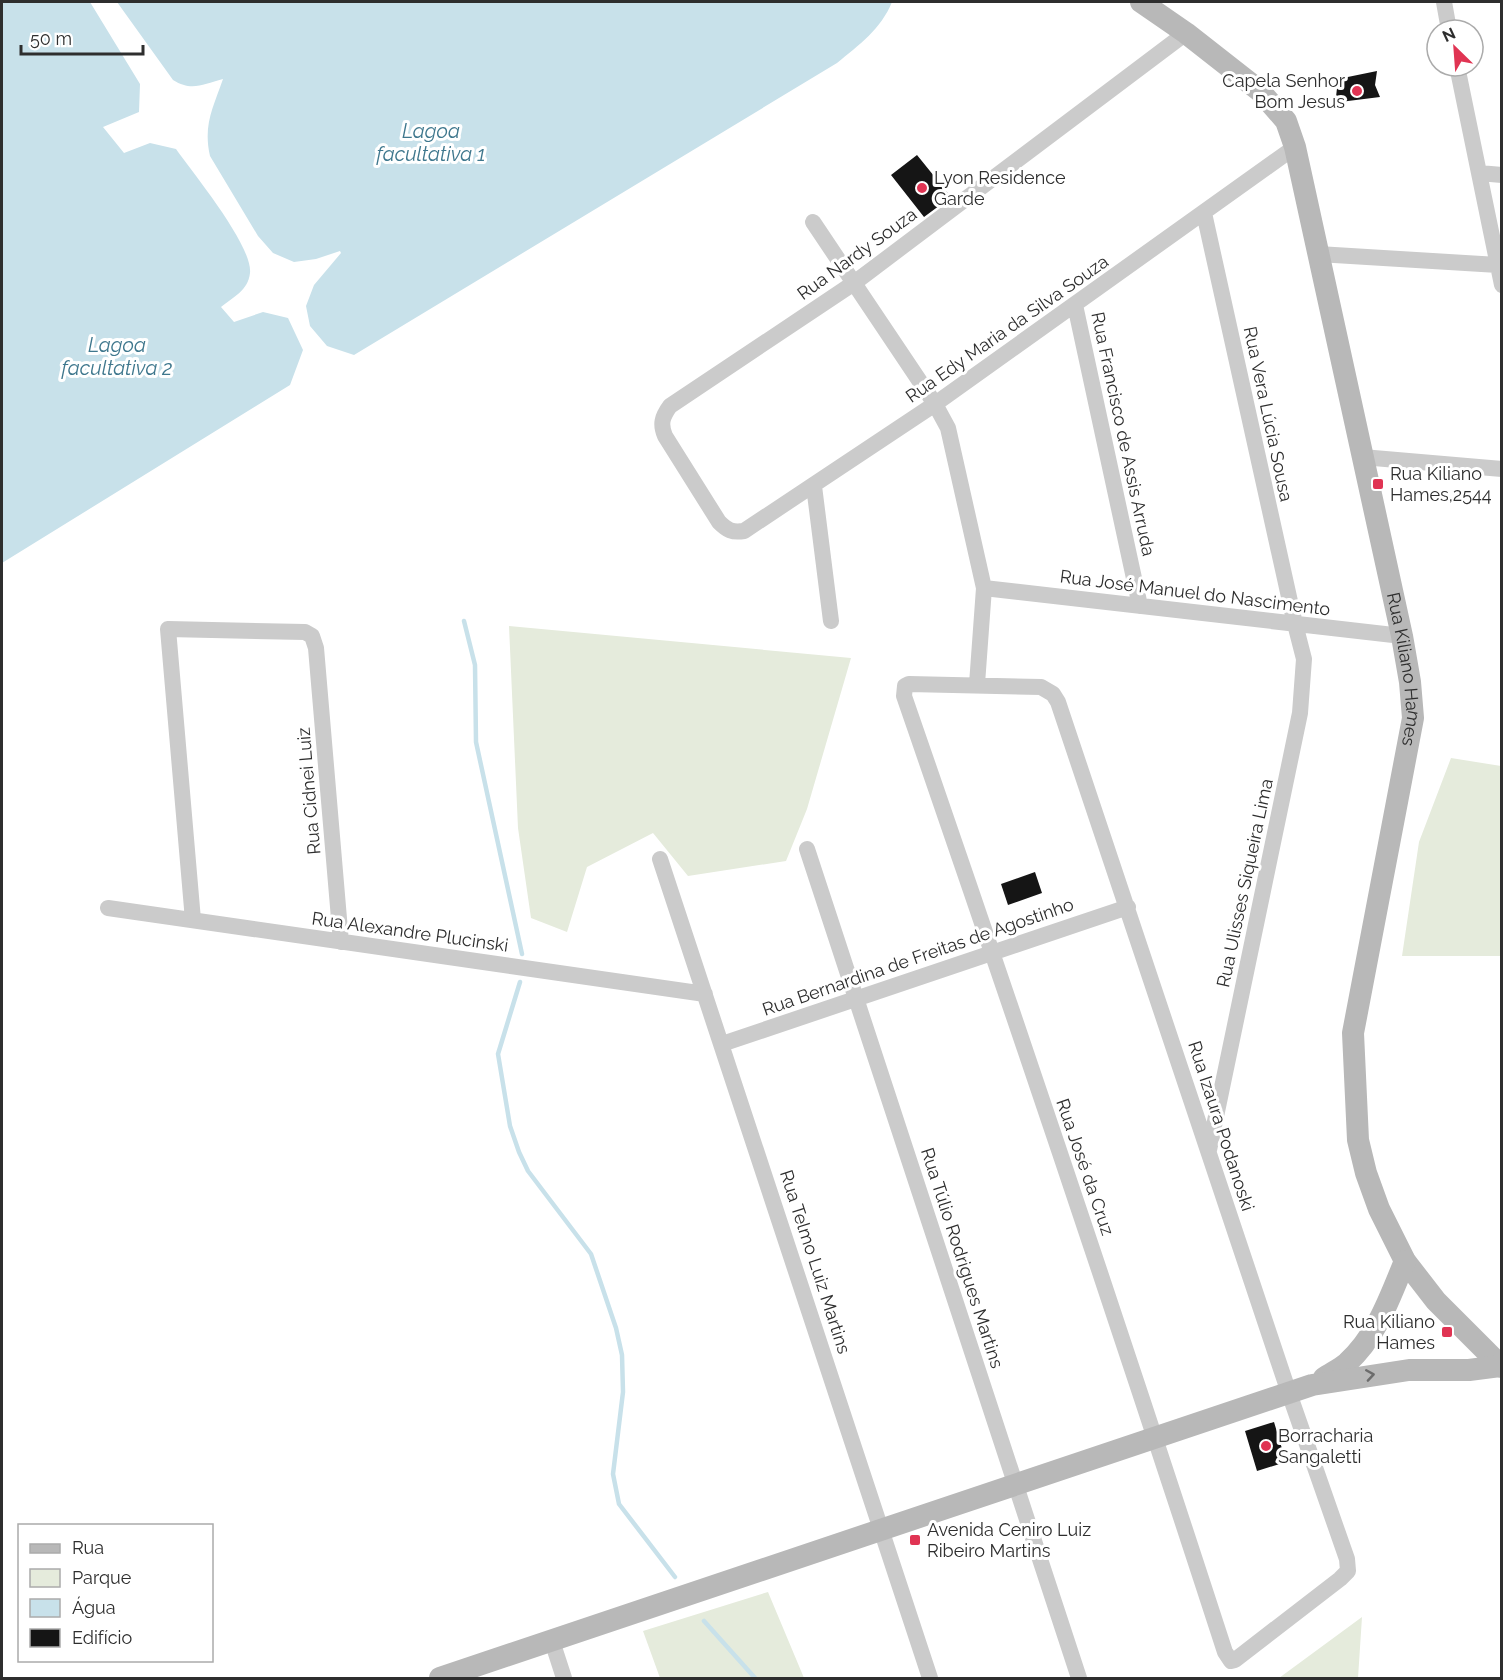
<svg xmlns="http://www.w3.org/2000/svg" width="1503" height="1680" font-family="Raleway,sans-serif">
<style>
.green{fill:#e5ebdc}
.water{fill:#c8e1ea}
.lines{fill:none;stroke-linecap:round;stroke-linejoin:round}
.stream{stroke:#c8e1ea;stroke-width:4.5}
.building{fill:#151515}
.street{stroke:#cbcbcb;stroke-width:16}
.secondary{stroke:#b8b8b8;stroke-width:22}
.oneway{stroke:#6c6c6c}
.poi-dot{fill:#e03453;stroke:#fff;stroke-width:2}
.labels{text-anchor:middle;stroke-width:6;stroke-linejoin:round;paint-order:stroke}
.poi-label{font-size:18px;fill:#2e2e2e;stroke:#fff;text-anchor:start}
.street-label{font-size:18px;fill:#2e2e2e;stroke:#fff}
.water-label{font-size:20px;font-style:italic;fill:#3e778d;stroke:#fff}
</style>
<rect width="100%" height="100%" fill="#fff"/>
<path class="green" d="M 509,626 L 851,658 L 807,809 L 786,861 L 688,876 L 653,833 L 587,867 L 567,932 L 531,918 L 518,828 Z
M 1451,758 L 1501,766 L 1501,956 L 1402,956 L 1419,842 Z
M 768,1592 L 804,1678 L 660,1678 L 643,1631 Z
M 1362,1617 L 1358,1678 L 1279,1678 Z"/>
<path class="water" d="M 2,2 L 90,2 L 140,84 L 139,112 L 103,127 L 124,153 L 150,143 L 176,149 C 193,173 253,246 250,273 C 248,291 233,297 221,307 L 234,322 L 263,312 L 288,318 L 303,350 L 290,385 L 2,563 Z
M 117,2 L 892,2 C 881,29 859,45 837,63 L 354,355 L 327,346 L 310,326 L 306,306 L 314,285 L 341,253 L 340,251 L 316,259 L 294,262 L 273,253 L 258,236 L 210,156 C 203,125 213,108 223,79 C 203,84 192,92 173,80 Z"/>
<g class="lines">
<path class="stream" d="M 464,621 L 475,665 L 476,742 L 522,954
M 520,982 L 498,1054 L 510,1126 L 519,1152 L 528,1171 L 591,1254 L 616,1328 L 622,1355 L 623,1392 L 613,1474 L 619,1504 L 675,1577
M 704,1621 L 755,1678"/>
</g>
<path class="building" d="M 1377,71 L 1375,85 L 1380,97 L 1340,102 L 1336,97 L 1338,79 Z
M 917,155 L 951,197 L 924,217 L 891,175 Z
M 1035,872 L 1042,893 L 1008,905 L 1001,884 Z
M 1274,1422 L 1286,1462 L 1257,1471 L 1245,1431 Z"/>
<g class="lines">
<path class="street" d="M 1444,2 L 1449,30
M 1186,33 L 854,283 L 670,406 C 662,417 660,424 665,436 L 719,522 C 727,530 732,533 744,531 L 935,404 L 1295,147
M 1457,66 L 1502,285
M 1479,173 L 1502,175
M 1204,213 L 1295,624 L 1304,659 L 1300,713 L 1209,1150
M 813,222 L 935,404 L 948,428 L 984,588 L 977,684
M 1318,254 L 1498,265
M 1075,305 L 1140,606
M 1362,457 L 1502,469
M 814,486 L 831,621
M 984,588 L 1402,636
M 909,684 L 1041,687 L 1053,694 L 1058,702 L 1289,1393 L 1347,1559 L 1348,1571 L 1340,1579 L 1235,1660 L 1231,1661 L 1225,1652 C 1121,1332 1014,1014 904,696 L 905,686 Z
M 807,849 L 1079,1678
M 660,859 L 930,1678
M 108,908 L 705,994
M 193,920 L 168,629 L 305,632 L 312,636 L 316,648 L 341,942
M 722,1044 L 1128,907
M 552,1641 L 564,1678"/>
<g class="secondary">
<path id="s1" d="M 1141,2 L 1186,33 L 1260,91 L 1286,121 L 1295,147 L 1402,636 L 1410,682 L 1413,718 L 1353,1033 L 1358,1140 L 1366,1173 L 1379,1209 L 1405,1261 L 1436,1301 L 1502,1367"/>
<path d="M 1324,1378 C 1331,1373 1340,1369 1347,1363 C 1377,1336 1390,1297 1405,1261"/>
<path d="M 440,1678 L 1312,1385 L 1409,1370 L 1469,1370 L 1500,1366"/>
</g>
</g>
<defs><path id="oneway-chevron" d="M-2-3.5L2.5 0L-2 3.5" fill="none" stroke-width="1.6" stroke-linecap="round" stroke-linejoin="round" transform="scale(1.5)"/></defs>
<use class="oneway" href="#oneway-chevron" transform="translate(1370 1375) rotate(-9)"/>
<g class="poi-dot">
<circle cx="1357" cy="91" r="6"/>
<circle cx="922" cy="188" r="6"/>
<rect x="1372" y="478" width="12" height="12" rx="3"/>
<rect x="1441" y="1326" width="12" height="12" rx="3"/>
<circle cx="1266" cy="1446" r="6"/>
<rect x="909" y="1534" width="12" height="12" rx="3"/>
</g>
<g class="labels">
<g class="poi-label">
<text x="1345" y="87" text-anchor="end">Capela Senhor<tspan x="1345" dy="21">Bom Jesus</tspan></text>
<text x="934" y="184">Lyon Residence<tspan x="934" dy="21">Garde</tspan></text>
<text x="1390" y="480">Rua Kiliano<tspan x="1390" dy="21">Hames,2544</tspan></text>
<text x="1435" y="1328" text-anchor="end">Rua Kiliano<tspan x="1435" dy="21">Hames</tspan></text>
<text x="1278" y="1442">Borracharia<tspan x="1278" dy="21">Sangaletti</tspan></text>
<text x="927" y="1536">Avenida Ceniro Luiz<tspan x="927" dy="21">Ribeiro Martins</tspan></text>
</g>
<g class="street-label">
<text transform="translate(857 254) rotate(-36)" y="6">Rua Nardy Souza</text>
<text transform="translate(1007 329) rotate(-35)" y="6">Rua Edy Maria da Silva Souza</text>
<text transform="translate(1268 414) rotate(78)" y="6">Rua Vera Lúcia Sousa</text>
<text transform="translate(1123 434) rotate(78)" y="6">Rua Francisco de Assis Arruda</text>
<text transform="translate(1195 593) rotate(7)" y="6">Rua José Manuel do Nascimento</text>
<text dy="6" stroke="none"><textPath href="#s1" startOffset="750">Rua Kiliano Hames</textPath></text>
<text transform="translate(309 791) rotate(-95)" y="6">Rua Cidnei Luiz</text>
<text transform="translate(1245 883) rotate(-78)" y="6">Rua Ulisses Siqueira Lima</text>
<text transform="translate(410 932) rotate(8)" y="6">Rua Alexandre Plucinski</text>
<text transform="translate(918 957) rotate(-19)" y="6">Rua Bernardina de Freitas de Agostinho</text>
<text transform="translate(1221 1126) rotate(72)" y="6">Rua Izaura Podanoski</text>
<text transform="translate(1085 1167) rotate(71)" y="6">Rua José da Cruz</text>
<text transform="translate(962 1258) rotate(72)" y="6">Rua Túlio Rodrigues Martins</text>
<text transform="translate(815 1262) rotate(72)" y="6">Rua Telmo Luiz Martins</text>
</g>
<g class="water-label">
<text x="431" y="138">Lagoa<tspan x="431" dy="23">facultativa 1</tspan></text>
<text x="117" y="352">Lagoa<tspan x="117" dy="23">facultativa 2</tspan></text>
</g>
</g>
<rect width="1503" height="1680" fill="none" stroke="#2e2e2e" stroke-width="6"/>
<rect x="18" y="1524" width="195" height="138" fill="#ffffff" stroke="#ababab" stroke-width="1.5"/>
<rect x="30" y="1544" width="30" height="9" fill="#b8b8b8" stroke="#ababab" stroke-width="1.5"/>
<text x="72" y="1554" font-size="18" fill="#2e2e2e">Rua</text>
<rect x="30" y="1569" width="30" height="18" fill="#e5ebdc" stroke="#ababab" stroke-width="1.5"/>
<text x="72" y="1584" font-size="18" fill="#2e2e2e">Parque</text>
<rect x="30" y="1599" width="30" height="18" fill="#c8e1ea" stroke="#ababab" stroke-width="1.5"/>
<text x="72" y="1614" font-size="18" fill="#2e2e2e">Água</text>
<rect x="30" y="1629" width="30" height="18" fill="#151515" stroke="#ababab" stroke-width="1.5"/>
<text x="72" y="1644" font-size="18" fill="#2e2e2e">Edifício</text>
<g transform="translate(1455 48) rotate(335)"><circle r="28" fill="#ffffff" stroke="#ababab" stroke-width="1.5"/>
<path d="M0-4.5L10 22L0 15L-10 22Z" fill="#e03453"/>
<text y="-9" font-size="16" font-weight="bold" text-anchor="middle" fill="#2e2e2e">N</text>
</g>
<path d="M21 45v9h122v-9" fill="none" stroke="#2e2e2e" stroke-width="3"/>
<text x="30" y="45" font-size="18" fill="#2e2e2e" stroke="#ffffff" stroke-width="4.5" paint-order="stroke">50 m</text>
</svg>
